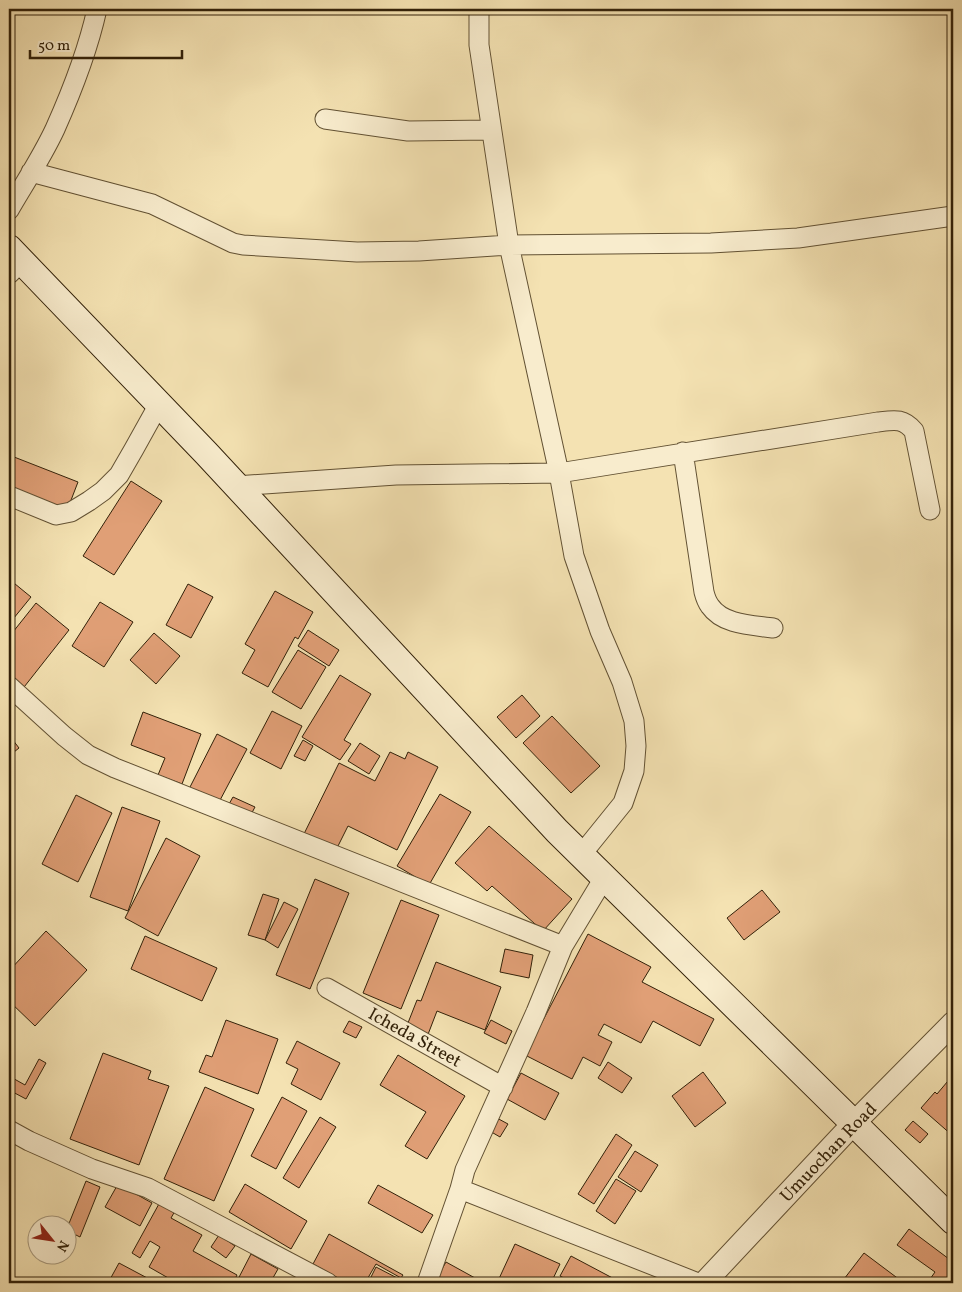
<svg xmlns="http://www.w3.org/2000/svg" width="962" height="1292" font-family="Vollkorn,serif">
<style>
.building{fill:#e09f76;stroke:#322109}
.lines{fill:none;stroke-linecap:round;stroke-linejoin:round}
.minor-casing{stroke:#625133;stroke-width:21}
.tertiary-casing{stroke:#625133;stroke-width:24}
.secondary-casing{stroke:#322109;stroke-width:28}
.minor{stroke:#f8eccd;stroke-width:19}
.tertiary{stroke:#f8eccd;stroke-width:22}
.secondary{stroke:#f8eccd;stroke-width:26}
.labels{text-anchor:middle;stroke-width:4;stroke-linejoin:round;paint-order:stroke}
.street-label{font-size:18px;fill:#322109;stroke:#f8eccd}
</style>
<rect width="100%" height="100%" fill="#f4e2b2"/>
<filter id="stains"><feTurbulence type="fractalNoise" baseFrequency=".004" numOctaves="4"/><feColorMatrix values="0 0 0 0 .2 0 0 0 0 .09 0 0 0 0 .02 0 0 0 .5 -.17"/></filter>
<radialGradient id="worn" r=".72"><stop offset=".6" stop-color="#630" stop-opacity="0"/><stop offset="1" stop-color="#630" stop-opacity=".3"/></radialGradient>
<path class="building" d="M 9,455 L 78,482 L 63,521 L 9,500 Z
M 131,481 L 162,501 L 114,575 L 83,556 Z
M 9,579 L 31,597 L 9,624 Z
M 188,584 L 213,597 L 191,638 L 166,625 Z
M 275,591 L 313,612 L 298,639 L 295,637 L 268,687 L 242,673 L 255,650 L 245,644 Z
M 100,602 L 133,622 L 104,667 L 72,646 Z
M 36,603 L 69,630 L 17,696 L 9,690 L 9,637 Z
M 308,630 L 339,650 L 329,666 L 298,646 Z
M 154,633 L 180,656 L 156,684 L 130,660 Z
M 298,650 L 326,667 L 301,709 L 272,692 Z
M 340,675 L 371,694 L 344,740 L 351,744 L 340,760 L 302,737 Z
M 522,695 L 540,716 L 516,738 L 497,717 Z
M 272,711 L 302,726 L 281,769 L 250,753 Z
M 143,712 L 201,734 L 182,784 L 158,775 L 165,758 L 131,745 Z
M 552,716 L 600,766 L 571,793 L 523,743 Z
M 217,734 L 247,749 L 218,804 L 189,789 Z
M 9,735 L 19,748 L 9,756 Z
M 303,740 L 313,746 L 305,761 L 294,756 Z
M 360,743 L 380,756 L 369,774 L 348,761 Z
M 390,752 L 405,759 L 408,752 L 438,767 L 397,850 L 348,826 L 330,862 L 298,846 L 339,763 L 375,781 Z
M 440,794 L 471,812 L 429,885 L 397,866 Z
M 76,795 L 112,813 L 78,882 L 42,864 Z
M 233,797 L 255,807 L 247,822 L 225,811 Z
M 122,807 L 160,821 L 128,911 L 90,897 Z
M 489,826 L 572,899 L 543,931 L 492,886 L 487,891 L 455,863 Z
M 166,838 L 200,856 L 158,936 L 125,918 Z
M 315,879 L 349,893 L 310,989 L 276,975 Z
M 762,890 L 780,912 L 744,940 L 727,918 Z
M 263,894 L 279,899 L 265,940 L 248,935 Z
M 401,900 L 439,915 L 401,1009 L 363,993 Z
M 284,902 L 298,909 L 278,948 L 265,940 Z
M 46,931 L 87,970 L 35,1026 L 9,1001 L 9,971 Z
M 588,934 L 651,967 L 642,982 L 714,1019 L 700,1046 L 653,1021 L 641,1043 L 604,1024 L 598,1035 L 612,1042 L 600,1066 L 583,1057 L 572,1079 L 525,1055 Z
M 145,936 L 217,968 L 202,1001 L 131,969 Z
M 505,949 L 533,955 L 529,978 L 500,972 Z
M 436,962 L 501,987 L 485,1030 L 437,1011 L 427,1037 L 406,1028 L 417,1000 L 421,1001 Z
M 226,1020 L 278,1039 L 258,1094 L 199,1072 L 206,1055 L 212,1057 Z
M 491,1020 L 512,1031 L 506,1044 L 484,1033 Z
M 9,1021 L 14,1024 L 9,1033 Z
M 349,1021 L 362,1027 L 356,1038 L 343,1032 Z
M 297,1041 L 340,1063 L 321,1100 L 291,1084 L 298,1069 L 286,1063 Z
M 103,1053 L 151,1071 L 148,1079 L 169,1086 L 139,1165 L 70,1139 Z
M 398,1055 L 465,1096 L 427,1159 L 405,1146 L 426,1112 L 380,1085 Z
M 39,1059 L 46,1063 L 26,1099 L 9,1090 L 9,1076 L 25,1085 Z
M 608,1062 L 632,1078 L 622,1093 L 598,1078 Z
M 703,1072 L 726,1103 L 695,1127 L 672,1096 Z
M 521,1073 L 559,1093 L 545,1120 L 507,1099 Z
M 953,1075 L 953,1136 L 921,1108 L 935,1092 L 937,1094 Z
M 205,1087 L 254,1109 L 214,1201 L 164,1179 Z
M 282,1097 L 307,1111 L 276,1169 L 251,1156 Z
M 320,1117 L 336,1127 L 299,1188 L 283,1178 Z
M 495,1117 L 508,1124 L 500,1137 L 488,1130 Z
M 913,1121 L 928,1134 L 920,1143 L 905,1130 Z
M 616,1134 L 632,1145 L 594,1204 L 578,1194 Z
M 635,1151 L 658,1165 L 641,1192 L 618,1177 Z
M 616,1179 L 636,1191 L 615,1224 L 596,1211 Z
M 86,1181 L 100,1187 L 80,1237 L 68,1231 L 68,1226 Z
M 118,1184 L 152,1203 L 140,1226 L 105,1207 Z
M 245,1184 L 307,1221 L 291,1249 L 229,1212 Z
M 378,1185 L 433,1215 L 422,1233 L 368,1203 Z
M 160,1202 L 175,1211 L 171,1218 L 202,1235 L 193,1251 L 237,1275 L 233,1283 L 177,1283 L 149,1267 L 160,1247 L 150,1241 L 140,1258 L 132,1253 Z
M 909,1229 L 953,1262 L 953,1278 L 949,1283 L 930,1283 L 928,1282 L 935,1272 L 897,1245 Z
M 329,1234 L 403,1275 L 401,1278 L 376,1264 L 365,1283 L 347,1283 L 313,1264 Z
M 219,1235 L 235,1246 L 226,1258 L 211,1247 Z
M 515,1244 L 560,1264 L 551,1283 L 497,1283 Z
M 864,1253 L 904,1283 L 841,1283 Z
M 251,1254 L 278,1269 L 270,1283 L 236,1283 Z
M 571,1256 L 622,1283 L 574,1283 L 560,1276 Z
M 446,1262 L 475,1278 L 472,1283 L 434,1283 Z
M 119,1263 L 151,1280 L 149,1283 L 108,1283 Z
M 376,1267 L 401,1280 L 399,1283 L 368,1283 Z"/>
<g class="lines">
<defs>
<path id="minor" d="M 479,9 L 479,45 L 509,245 L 559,473 L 574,556 L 600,631 L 622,682 L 634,721 L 636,746 L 634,771 L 623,803 L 581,855
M 325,119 L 408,131 L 491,130
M 31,172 L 152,204 L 233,243 L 243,245 L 357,252 L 419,251 L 509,245 L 711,243 L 798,238 L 953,216
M 9,210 C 24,184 42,157 55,129 C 72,91 88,50 97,9
M 9,274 L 22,261
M 683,452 L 704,592 C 705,596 707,602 710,606 C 723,625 752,625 773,628
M 236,486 L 396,475 L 559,473 L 878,422 C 895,420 903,418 914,431 L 930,510
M 12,497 L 56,515 L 71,512 L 89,501 L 103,491 L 119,475 L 134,449 L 159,404
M 9,686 L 64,736 L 88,755 L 115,768 L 563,946
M 327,988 L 503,1087
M 9,1130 L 29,1141 L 92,1169 L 148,1188 L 328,1283
M 460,1189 L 698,1283
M 427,1283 L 460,1189 L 465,1170 L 536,1012 L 563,946 L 604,878"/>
<path id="tertiary" d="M 704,1283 L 854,1123 L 953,1023"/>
<path id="secondary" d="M 9,248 L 206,453 L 557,831 L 953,1221"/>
</defs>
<use href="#minor" class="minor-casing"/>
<use href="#tertiary" class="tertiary-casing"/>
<use href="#secondary" class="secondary-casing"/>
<use href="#minor" class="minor"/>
<use href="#tertiary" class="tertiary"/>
<use href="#secondary" class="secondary"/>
</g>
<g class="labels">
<g class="street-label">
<text transform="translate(415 1037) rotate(29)" y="6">Icheda Street</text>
<text transform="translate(828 1152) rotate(-46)" y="6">Umuochan Road</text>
</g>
</g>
<rect width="962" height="1292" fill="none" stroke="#f4e2b2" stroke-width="30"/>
<rect x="10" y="10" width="942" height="1272" fill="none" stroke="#322109" stroke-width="2.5"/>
<rect x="15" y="15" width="932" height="1262" fill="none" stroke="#322109"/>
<g transform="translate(52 1240) rotate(120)"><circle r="24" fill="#f8eccd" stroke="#a99b7f"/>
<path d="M0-4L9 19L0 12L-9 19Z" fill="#8f2418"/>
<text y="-8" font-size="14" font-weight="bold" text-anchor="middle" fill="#322109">N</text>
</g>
<path d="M30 50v8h152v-8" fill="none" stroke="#322109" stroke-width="2.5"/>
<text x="38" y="50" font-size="15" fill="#322109" stroke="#f8eccd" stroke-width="4" paint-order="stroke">50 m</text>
<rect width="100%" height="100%" filter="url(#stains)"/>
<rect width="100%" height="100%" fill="url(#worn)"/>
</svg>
